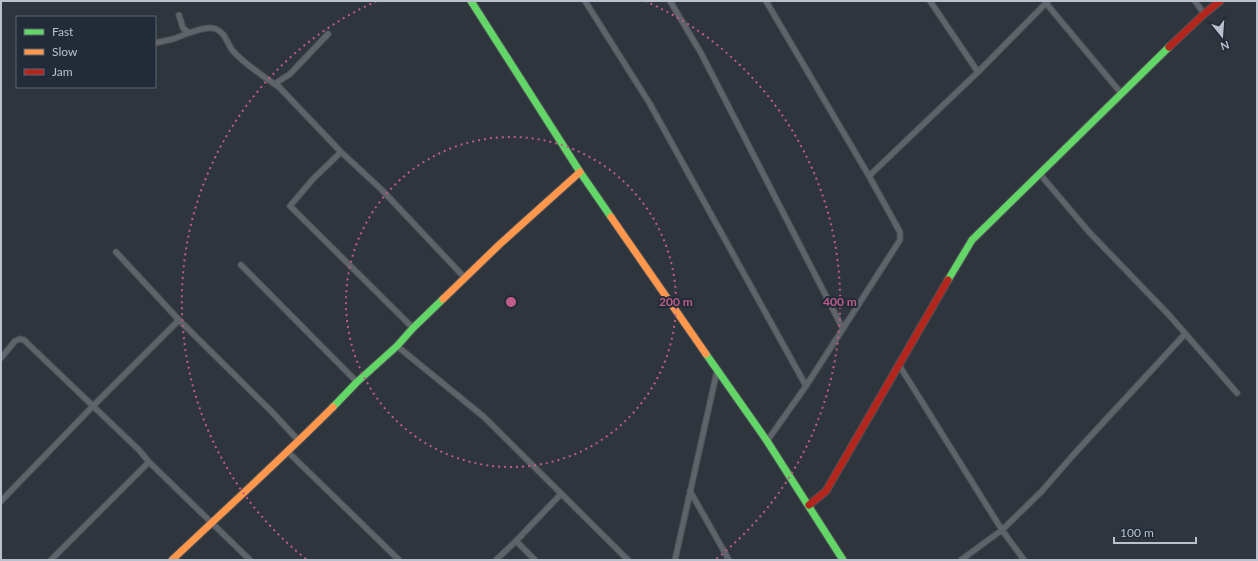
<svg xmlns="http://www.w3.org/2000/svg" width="1258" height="561" font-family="Lato,sans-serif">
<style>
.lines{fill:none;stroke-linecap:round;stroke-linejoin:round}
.street-casing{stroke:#4d5157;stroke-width:7}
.fast-casing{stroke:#4d5157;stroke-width:9}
.slow-casing{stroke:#4d5157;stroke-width:9}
.jam-casing{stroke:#4d5157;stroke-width:9}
.street{stroke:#5f636a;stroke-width:5}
.fast{stroke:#63d668;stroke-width:7}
.slow{stroke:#ff974d;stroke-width:7}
.jam{stroke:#b3261e;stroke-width:7}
.ring{fill:none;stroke:#bf5c88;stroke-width:2;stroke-dasharray:2 4}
.centre{fill:#bf5c88;stroke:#222b38;stroke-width:2}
.ring-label{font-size:12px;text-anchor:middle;font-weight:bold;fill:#bf5c88;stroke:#222b38;stroke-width:4;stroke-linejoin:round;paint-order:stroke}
</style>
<rect width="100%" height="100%" fill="#2f353d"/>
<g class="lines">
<defs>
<path id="street" d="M 585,1 L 650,104 L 806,386
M 670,1 L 701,53 L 843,329
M 766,1 L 869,176 L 900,232 L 900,240 L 806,386 L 767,441
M 930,1 L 978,72
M 1195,1 L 1204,14
M 1045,2 L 1121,93
M 179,15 L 183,28 L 189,33 C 198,30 208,26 216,29 C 226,33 227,44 233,51 C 246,66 264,76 280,88 L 276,83 L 290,74 L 328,34
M 155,43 L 173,39 L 189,33
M 280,88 L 341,152 L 382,190 L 465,278
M 341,152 L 313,179 L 290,206 L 413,328
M 1039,173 L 1089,232 L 1169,315 L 1237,393
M 869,176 L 978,72 L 1048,1
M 116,252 L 179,320 L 272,412 L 298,440
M 241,265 L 357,382
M 397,346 L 484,417 L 628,560
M 1,358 L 15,341 L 20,339 L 24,340 L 139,450 L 149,462 L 250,560
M 899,365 L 1002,530 L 1024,560
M 288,452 L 399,560
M 690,491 L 729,560
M 1,501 L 93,406 L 179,320
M 516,541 L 535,560
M 51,560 L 149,462
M 496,560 L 516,541 L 561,494
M 675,560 L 717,371
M 961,560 L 1002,530 L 1041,492 L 1075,453 L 1185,334"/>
<path id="fast" d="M 471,1 L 580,172 L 611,217
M 948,280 L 972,240 L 1169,47
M 706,354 L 767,441 L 843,560
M 333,407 L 357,382 L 397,346 L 413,328 L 443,299"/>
<path id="slow" d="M 611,217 L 706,354
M 443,299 L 500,244 L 580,172
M 172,560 C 226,509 281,459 333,407"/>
<path id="jam" d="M 1169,47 L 1204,14 L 1220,1
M 809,505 L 826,491 L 948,280"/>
</defs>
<use href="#street" class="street-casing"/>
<use href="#fast" class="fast-casing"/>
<use href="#slow" class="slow-casing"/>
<use href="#jam" class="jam-casing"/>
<use href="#street" class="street"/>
<use href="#fast" class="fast"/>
<use href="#slow" class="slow"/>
<use href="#jam" class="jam"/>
</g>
<g class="ring">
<circle cx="511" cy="302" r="165"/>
<path d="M306 559A329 329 0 0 1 377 1M645 1A329 329 0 0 1 716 559"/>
</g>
<circle cx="511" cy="302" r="6" class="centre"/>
<g class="ring-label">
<text x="676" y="306">200 m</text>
<text x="840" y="306">400 m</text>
</g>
<rect width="1258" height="561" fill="none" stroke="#bac1cc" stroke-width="4"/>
<rect x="16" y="16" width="140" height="72" fill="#222b38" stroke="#5f6773"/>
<rect x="24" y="29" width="20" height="6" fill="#63d668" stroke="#5f6773"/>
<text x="52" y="36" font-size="12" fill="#bac1cc">Fast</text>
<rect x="24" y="49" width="20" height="6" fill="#ff974d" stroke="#5f6773"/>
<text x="52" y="56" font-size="12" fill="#bac1cc">Slow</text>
<rect x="24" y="69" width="20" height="6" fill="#b3261e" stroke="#5f6773"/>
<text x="52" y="76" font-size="12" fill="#bac1cc">Jam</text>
<g transform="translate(1222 36) rotate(163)" stroke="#222b38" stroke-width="3" paint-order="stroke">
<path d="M0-3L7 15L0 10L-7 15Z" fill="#bac1cc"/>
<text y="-6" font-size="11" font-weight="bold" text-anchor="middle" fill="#bac1cc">N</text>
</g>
<path d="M1114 537v6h82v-6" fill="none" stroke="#bac1cc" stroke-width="2"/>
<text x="1120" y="537" font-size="12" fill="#bac1cc" stroke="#222b38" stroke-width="3" paint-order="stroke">100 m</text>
</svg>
